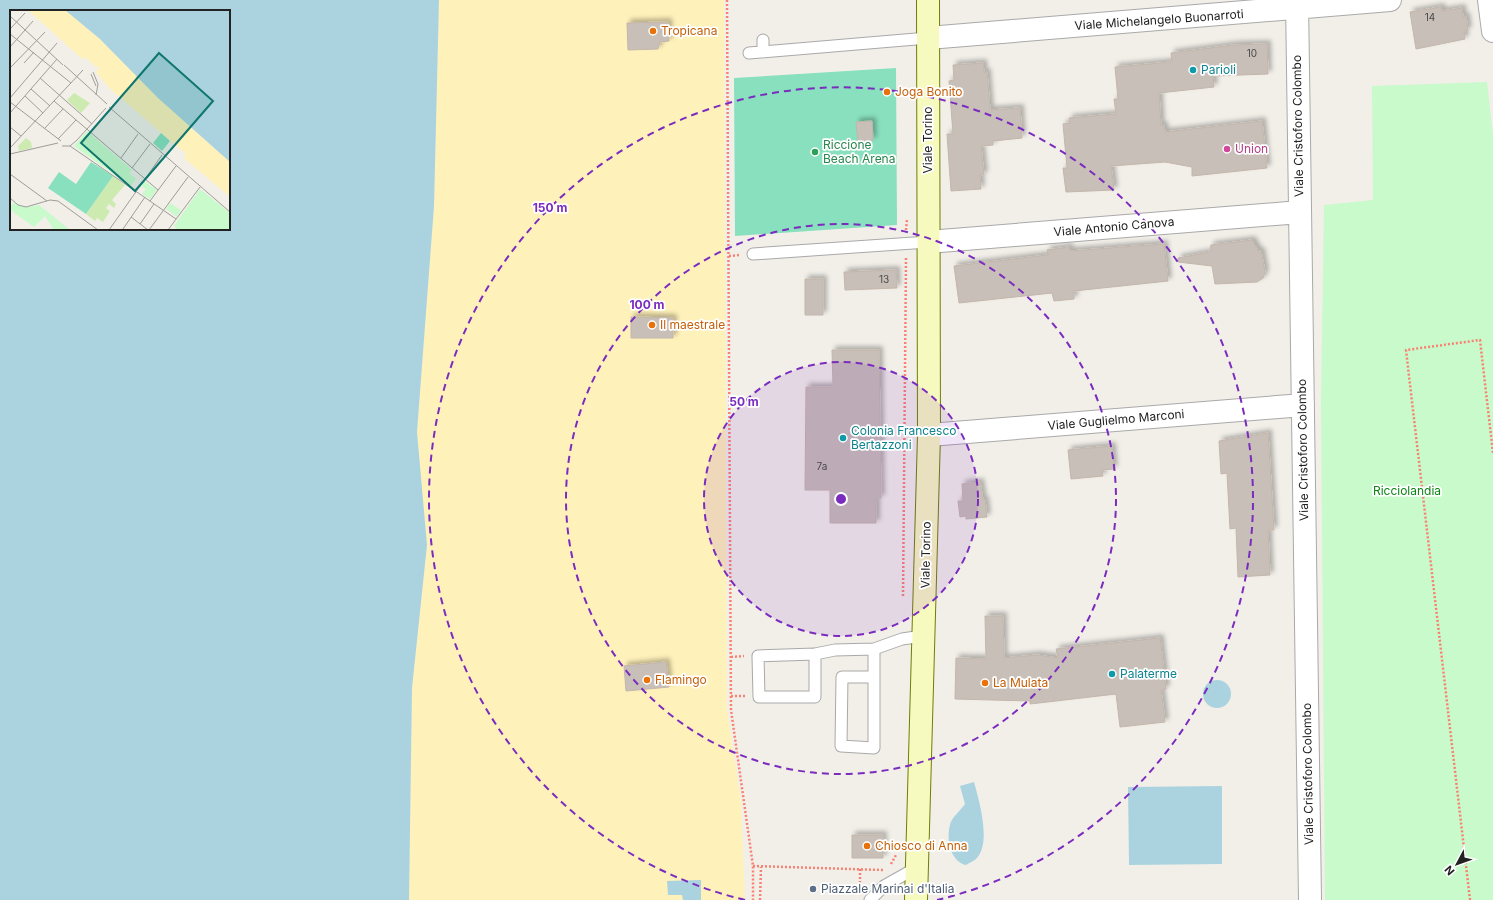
<svg xmlns="http://www.w3.org/2000/svg" width="1493" height="900" font-family="Inter,sans-serif">
<style>
.sand{fill:#fff1ba}
.park{fill:#c8facc}
.pitch{fill:#88e0be}
.water{fill:#aad3df;fill-rule:evenodd}
.building{fill:#c7bfb8;stroke:#c4b6ab;filter:url(#shadow)}
.lines{fill:none;stroke-linecap:round;stroke-linejoin:round}
.lane-casing{stroke:#a9a9a9;stroke-width:13}
.street-casing{stroke:#a9a9a9;stroke-width:24}
.secondary-casing{stroke:#707d05;stroke-width:24}
.path{stroke:#fa8072;stroke-width:2.5;stroke-dasharray:2 2;stroke-linecap:butt}
.lane{stroke:#fff;stroke-width:11}
.street{stroke:#fff;stroke-width:22}
.secondary{stroke:#f7fabf;stroke-width:22}
.ring{fill:none;stroke:#7b2cbf;stroke-width:2;stroke-dasharray:7 5}
.food-dot{fill:#e8710a;stroke:#fff;stroke-width:1.5}
.culture-dot{fill:#0f9aa8;stroke:#fff;stroke-width:1.5}
.hotel-dot{fill:#d1479c;stroke:#fff;stroke-width:1.5}
.leisure-dot{fill:#2e9e5b;stroke:#fff;stroke-width:1.5}
.service-dot{fill:#5c6f8a;stroke:#fff;stroke-width:1.5}
.labels{text-anchor:middle;stroke-width:3.5;stroke-linejoin:round;paint-order:stroke}
.number-label{font-size:10px;fill:#4b4948}
.street-label{font-size:12px;fill:#222;stroke:#fff}
.food-label{font-size:12px;fill:#c56008;stroke:#fff;text-anchor:start}
.culture-label{font-size:12px;fill:#0d838f;stroke:#fff;text-anchor:start}
.leisure-label{font-size:12px;fill:#27864d;stroke:#fff;text-anchor:start}
.hotel-label{font-size:12px;fill:#b23c85;stroke:#fff;text-anchor:start}
.park-label{font-size:12px;fill:#0c8416;stroke:#fff}
.service-label{font-size:12px;fill:#4e5e75;stroke:#fff;text-anchor:start}
.inset-road{fill:none;stroke:#9f9d99;stroke-width:1}
.view{fill:#0f766e;fill-opacity:0.15;stroke:#0f766e;stroke-width:2}
.inset-edge{fill:none;stroke:#222;stroke-width:2}
.centre{fill:#7b2cbf;stroke:#fff;stroke-width:2}
.ring-label{font-size:12px;text-anchor:middle;font-weight:bold;fill:#7b2cbf;stroke:#fff;stroke-width:3.5;stroke-linejoin:round;paint-order:stroke}
</style>
<defs>
<filter id="shadow"><feDropShadow dx="3.5" dy="-3.5" stdDeviation="2" flood-color="#0004"/></filter>
</defs>
<rect width="100%" height="100%" fill="#f2efe9"/>
<path class="sand" d="M 439,0 L 724,0 L 727,709 L 741,801 L 745,900 L 409,900 L 412,688 L 427,545 L 417,432 L 434,206 Z"/>
<path class="park" d="M 1487,82 L 1493,136 L 1493,900 L 1325,900 L 1321,402 L 1324,205 L 1373,200 L 1372,86 Z"/>
<path class="pitch" d="M 896,68 L 897,225 L 735,236 L 734,78 Z"/>
<path class="water" d="M 0,0 L 439,0 L 434,206 L 417,432 L 427,545 L 412,688 L 409,900 L 0,900 ZM 11,11 L 229,11 L 229,229 L 11,229 Z
M1203 694a14 14 0 1 1 28 0a14 14 0 1 1-28 0Z
M 974,782 C 979,800 992,844 976,859 C 974,861 969,863 966,865 C 950,861 946,839 950,825 C 951,818 961,810 965,804 L 960,786 Z
M 1222,786 L 1222,864 L 1129,865 L 1128,787 Z
M 701,880 L 701,900 L 683,900 L 682,895 L 668,895 L 667,881 Z"/>
<path class="building" d="M 1441,7 L 1442,11 L 1462,8 L 1463,17 L 1466,16 L 1468,30 L 1464,31 L 1465,39 L 1416,49 L 1410,12 Z
M 668,22 L 669,41 L 660,42 L 658,49 L 628,50 L 627,23 Z
M 1267,44 L 1268,74 L 1213,76 L 1214,87 L 1159,93 L 1161,126 L 1164,125 L 1165,132 L 1262,121 L 1267,168 L 1192,176 L 1192,167 L 1165,162 L 1111,166 L 1114,190 L 1066,192 L 1063,168 L 1067,168 L 1063,124 L 1070,123 L 1069,118 L 1116,114 L 1114,99 L 1118,99 L 1115,67 L 1172,62 L 1171,53 L 1234,45 Z
M 983,63 L 984,73 L 987,72 L 990,110 L 1020,108 L 1022,138 L 993,141 L 993,145 L 981,146 L 984,175 L 980,175 L 981,189 L 951,191 L 947,134 L 953,134 L 949,81 L 954,80 L 953,65 Z
M 872,121 L 873,140 L 858,141 L 856,122 Z
M 1252,240 L 1258,251 L 1261,251 L 1265,272 L 1263,278 L 1257,282 L 1215,284 L 1212,266 L 1178,262 L 1178,258 L 1210,252 L 1211,245 Z
M 1164,244 L 1168,281 L 1074,291 L 1074,299 L 1054,301 L 1052,293 L 959,303 L 954,266 L 1048,255 L 1047,250 L 1069,247 L 1070,251 Z
M 896,270 L 897,288 L 845,290 L 844,272 Z
M 805,279 L 823,279 L 823,315 L 805,315 Z
M 631,317 L 673,318 L 673,338 L 631,338 Z
M 832,350 L 879,350 L 881,498 L 876,498 L 876,523 L 830,523 L 830,490 L 805,490 L 806,387 L 833,387 Z
M 1268,433 L 1274,530 L 1268,530 L 1270,575 L 1238,577 L 1236,528 L 1230,529 L 1227,473 L 1221,474 L 1219,441 Z
M 1112,446 L 1114,469 L 1102,470 L 1103,476 L 1071,479 L 1068,450 Z
M 980,482 L 983,500 L 985,500 L 987,517 L 966,519 L 966,516 L 960,517 L 958,501 L 963,501 L 962,484 Z
M 985,616 L 1003,616 L 1004,658 L 1037,655 L 1058,658 L 1056,649 L 1160,638 L 1166,689 L 1161,690 L 1165,722 L 1120,727 L 1116,694 L 1030,704 L 1030,701 L 955,699 L 956,658 L 986,659 Z
M 666,662 L 669,687 L 626,691 L 624,666 Z
M 852,835 L 883,835 L 883,858 L 852,858 Z"/>
<g class="lines">
<defs>
<path id="lane" d="M 763,40 L 763,52
M 749,53 L 928,38
M 753,254 L 928,242
M 815,654 L 815,697 L 759,697 L 758,656 L 815,654 L 835,650 L 874,649 L 902,639 L 923,636
M 873,677 L 842,677 L 841,746 L 874,748 L 874,649
M 870,900 L 884,886 L 916,868"/>
<path id="street" d="M 1297,0 L 1310,900
M 1489,0 L 1493,31
M 928,38 L 1390,0
M 928,242 L 1300,212
M 929,435 L 1303,405"/>
<path id="secondary" d="M 916,900 L 929,435 L 928,0"/>
</defs>
<use href="#lane" class="lane-casing"/>
<use href="#street" class="street-casing"/>
<use href="#secondary" class="secondary-casing"/>
<path class="path" d="M 727,0 L 731,710 L 753,866 L 753,900
M 906,230 L 907,219
M 729,256 L 740,255
M 903,596 L 906,257
M 731,657 L 744,656
M 731,696 L 745,696
M 891,864 L 896,855
M 753,866 L 883,870
M 860,891 L 860,869
M 760,900 L 761,867
M 1470,900 L 1406,350 L 1480,340 L 1493,453"/>
<use href="#lane" class="lane"/>
<use href="#street" class="street"/>
<use href="#secondary" class="secondary"/>
</g>
<circle cx="841" cy="499" r="137" fill="#7b2cbf" fill-opacity=".12"/>
<g class="ring">
<circle cx="841" cy="499" r="137"/>
<circle cx="841" cy="499" r="275"/>
<path d="M745 900A412 412 0 1 1 937 900"/>
</g>
<g class="food-dot">
<circle cx="653" cy="31" r="4"/>
<circle cx="887" cy="92" r="4"/>
<circle cx="652" cy="325" r="4"/>
<circle cx="647" cy="680" r="4"/>
<circle cx="985" cy="683" r="4"/>
<circle cx="867" cy="846" r="4"/>
</g>
<g class="culture-dot">
<circle cx="1193" cy="70" r="4"/>
<circle cx="843" cy="438" r="4"/>
<circle cx="1112" cy="674" r="4"/>
</g>
<circle class="hotel-dot" cx="1227" cy="149" r="4"/>
<circle class="leisure-dot" cx="815" cy="152" r="4"/>
<circle class="service-dot" cx="813" cy="889" r="4"/>
<g class="labels">
<g class="number-label">
<text x="1430" y="21">14</text>
<text x="1252" y="57">10</text>
<text x="884" y="283">13</text>
<text x="822" y="470">7a</text>
</g>
<g class="street-label">
<text transform="translate(1159 20) rotate(-4)" y="4">Viale Michelangelo Buonarroti</text>
<text transform="translate(1298 126) rotate(-91)" y="4">Viale Cristoforo Colombo</text>
<text transform="translate(928 140) rotate(-90)" y="4">Viale Torino</text>
<text transform="translate(1114 227) rotate(-5)" y="4">Viale Antonio Canova</text>
<text transform="translate(1116 420) rotate(-5)" y="4">Viale Guglielmo Marconi</text>
<text transform="translate(1303 450) rotate(-91)" y="4">Viale Cristoforo Colombo</text>
<text transform="translate(926 555) rotate(-89)" y="4">Viale Torino</text>
<text transform="translate(1308 774) rotate(-91)" y="4">Viale Cristoforo Colombo</text>
</g>
<g class="food-label">
<text x="661" y="35">Tropicana</text>
<text x="895" y="96">Joga Bonito</text>
<text x="660" y="329">Il maestrale</text>
<text x="655" y="684">Flamingo</text>
<text x="993" y="687">La Mulata</text>
<text x="875" y="850">Chiosco di Anna</text>
</g>
<g class="culture-label">
<text x="1201" y="74">Parioli</text>
<text x="851" y="435">Colonia Francesco<tspan x="851" dy="14">Bertazzoni</tspan></text>
<text x="1120" y="678">Palaterme</text>
</g>
<g class="leisure-label">
<text x="823" y="149">Riccione<tspan x="823" dy="14">Beach Arena</tspan></text>
</g>
<g class="hotel-label">
<text x="1235" y="153">Union</text>
</g>
<g class="park-label">
<text x="1407" y="495">Ricciolandia</text>
</g>
<g class="service-label">
<text x="821" y="893">Piazzale Marinai d'Italia</text>
</g>
</g>
<g transform="translate(10 10)">
<rect width="220" height="220" fill="#f2efe9"/>
<path d="M 64,83 L 80,93 L 71,103 L 57,90 ZM 16,128 L 21,132 L 22,138 L 9,141 L 8,136 ZM 103,166 L 115,175 L 102,190 L 106,194 L 104,198 L 99,194 L 96,198 L 100,201 L 93,212 L 87,208 L 85,211 L 76,204 Z" fill="#cdebb0"/>
<path d="M 18,0 L 55,0 L 90,29 L 148,88 L 220,152 L 220,187 L 174,148 L 176,144 L 99,78 L 86,62 L 90,57 L 86,57 L 75,47 L 72,49 Z" fill="#fff1ba"/>
<path d="M 77,121 L 122,160 L 119,163 L 126,169 L 120,176 L 64,136 ZM 134,171 L 147,180 L 140,189 L 132,184 L 136,179 L 131,176 ZM 190,179 L 220,203 L 220,220 L 168,220 L 164,216 ZM 4,193 L 17,197 L 29,195 L 60,220 L 44,220 L 35,206 L 24,217 L 3,202 L 0,197 ZM 160,193 L 171,200 L 167,207 L 156,199 Z" fill="#c8facc"/>
<path d="M 151,123 L 160,131 L 152,141 L 143,133 ZM 81,152 L 103,166 L 76,204 L 38,178 L 49,162 L 66,174 Z" fill="#88e0be"/>
<path d="M 55,0 L 220,0 L 220,152 L 148,88 L 90,29 Z" fill="#aad3df"/>
<path class="inset-road" d="M 0,6 L 53,55M 0,19 L 15,3M 0,24 L 61,73M 0,37 L 23,11M 14,53 L 24,42M 54,55 L 97,94M 0,58 L 35,22M 83,62 L 88,74 L 86,85M 81,64 L 86,76M 30,68 L 82,114M 21,79 L 40,96M 15,86 L 33,103M 0,88 L 47,33M 44,91 L 148,180M 0,92 L 51,131M 99,97 L 220,202M 0,103 L 47,49M 0,117 L 11,126M 34,119 L 53,99M 48,129 L 66,110M 52,136 L 60,136 L 67,130 L 96,98M 60,136 L 166,209M 0,138 L 73,60M 0,144 L 48,133M 111,148 L 128,124M 122,158 L 140,134M 0,164 L 37,191M 0,188 L 8,195 L 16,197 L 40,190 L 48,191 L 88,220M 140,191 L 166,156M 121,207 L 138,220M 130,214 L 144,194M 113,219 L 135,187M 99,220 L 152,145M 139,220 L 178,167M 158,220 L 190,177"/>
<path class="view" d="M 149,43 L 203,91 L 125,181 L 71,133 Z"/>
<rect width="220" height="220" class="inset-edge"/>
</g>
<circle cx="841" cy="499" r="6" class="centre"/>
<g class="ring-label">
<text x="550" y="212">150 m</text>
<text x="647" y="309">100 m</text>
<text x="744" y="406">50 m</text>
</g>
<g transform="translate(1457 864) rotate(229)" stroke="#ffffff" stroke-width="3" paint-order="stroke">
<path d="M0-3L7 15L0 10L-7 15Z" fill="#222222"/>
<text y="-6" font-size="11" font-weight="bold" text-anchor="middle" fill="#222222">N</text>
</g>
</svg>
